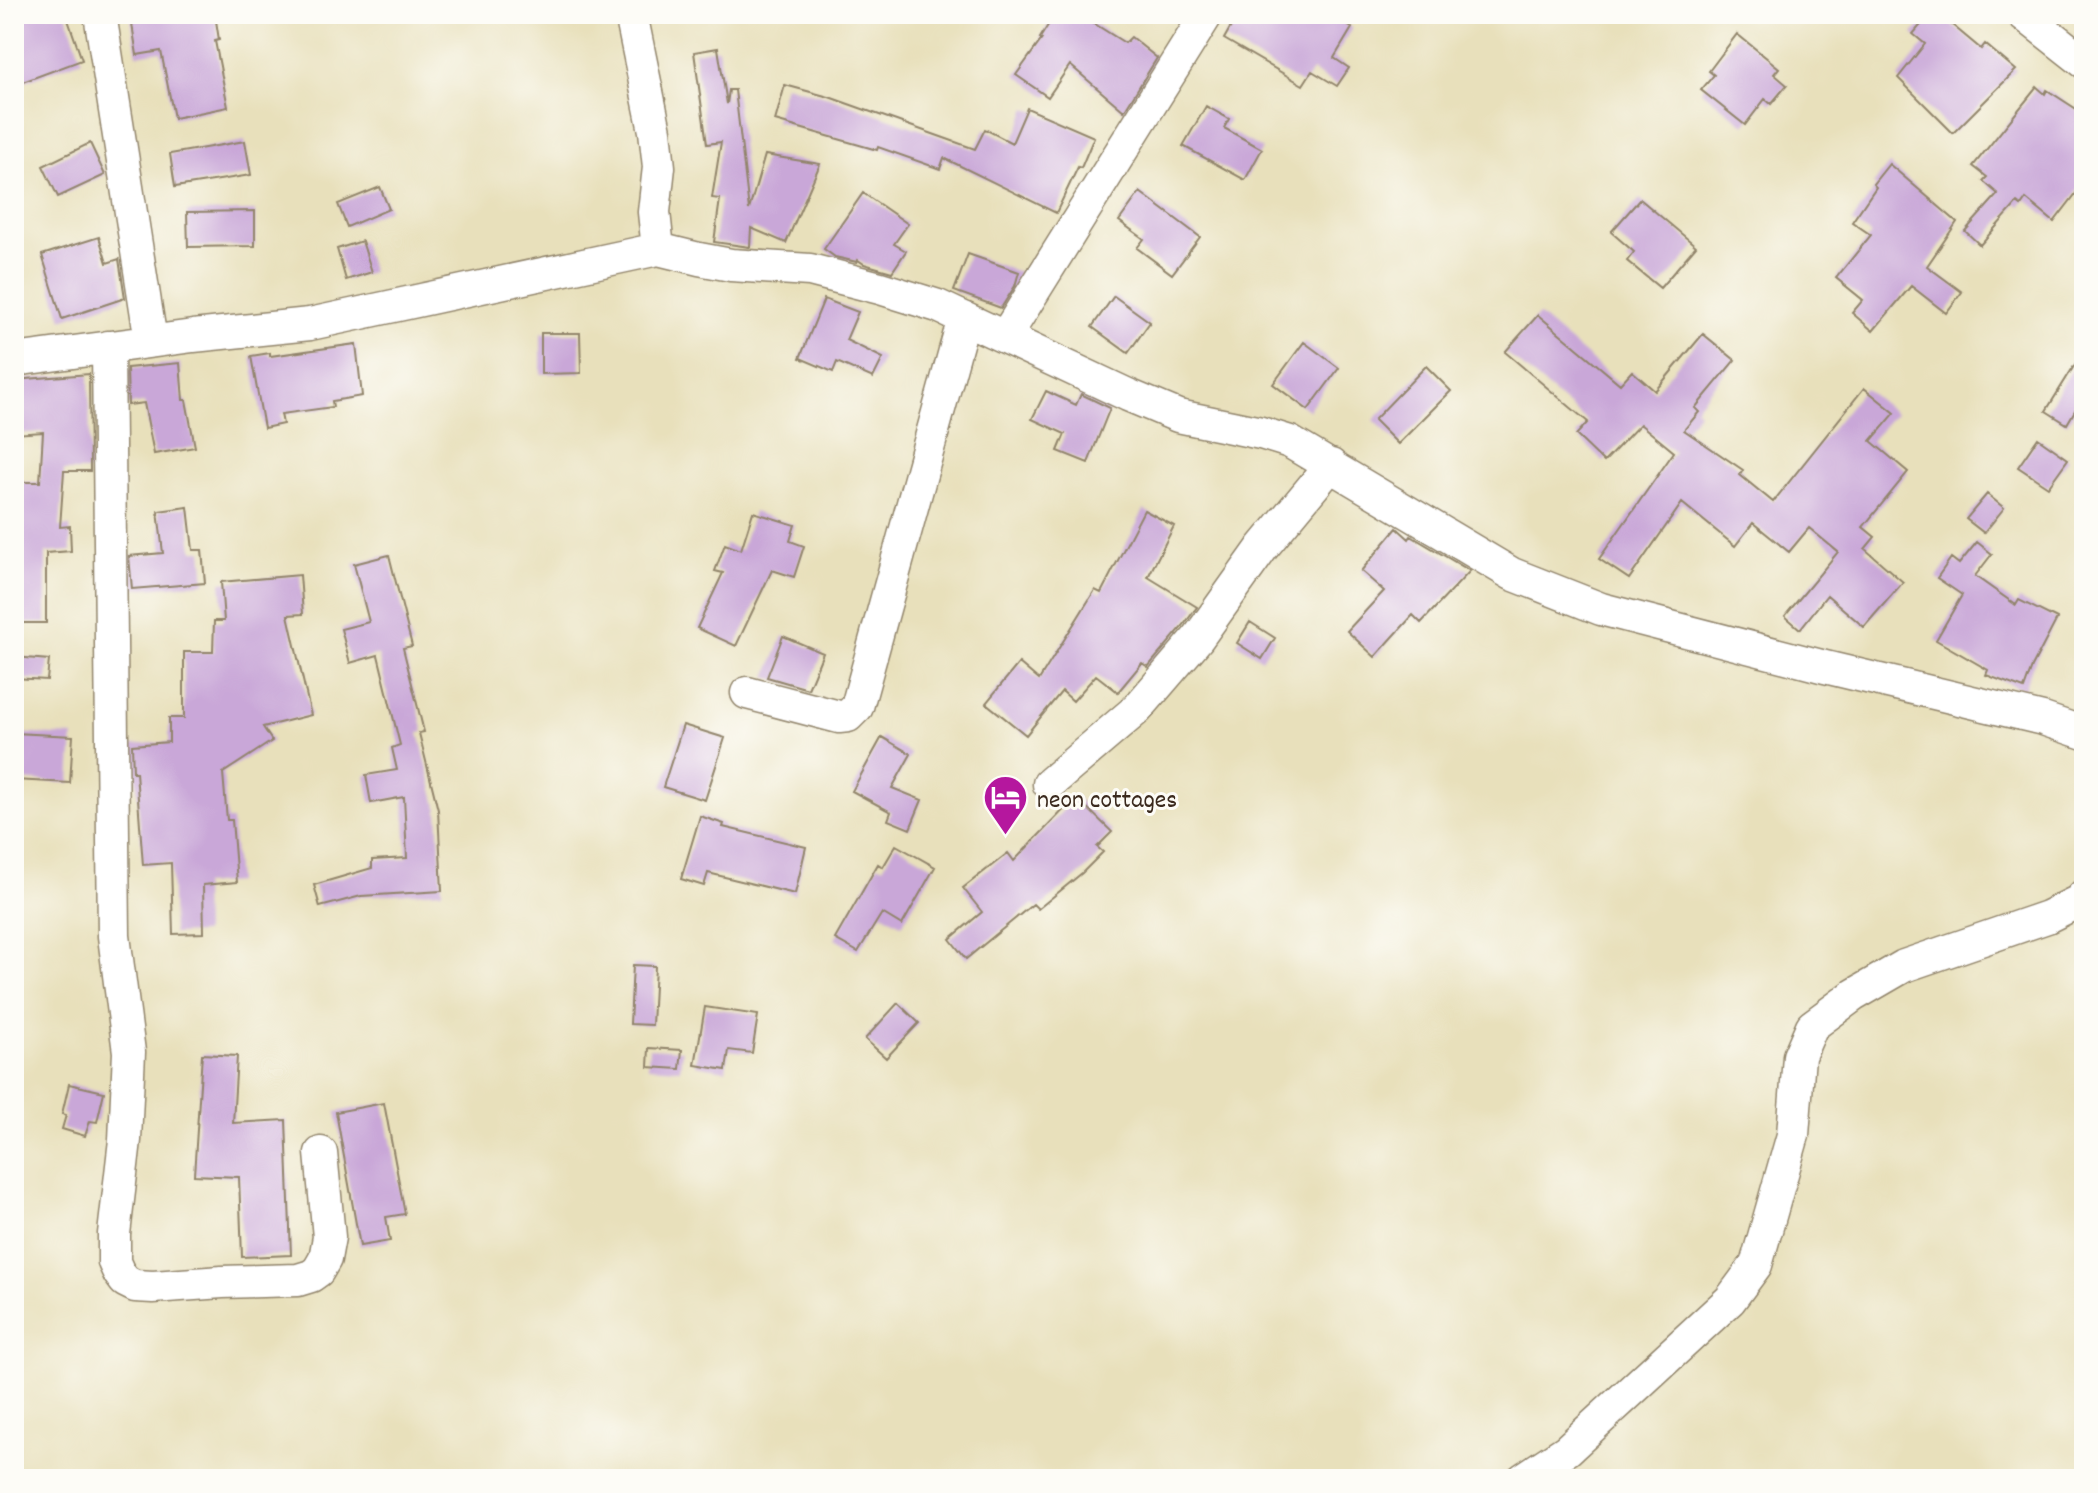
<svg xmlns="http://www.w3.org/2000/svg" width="2098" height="1493" font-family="Dekko,sans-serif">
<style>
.building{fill:#c9a7d8}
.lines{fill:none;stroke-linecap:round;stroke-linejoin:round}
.minor-casing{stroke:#92856c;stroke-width:35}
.minor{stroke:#fff;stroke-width:32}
.labels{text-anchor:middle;stroke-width:6;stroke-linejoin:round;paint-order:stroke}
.poi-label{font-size:26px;fill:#3b2a1e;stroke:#fdfcf7;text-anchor:start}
</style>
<rect width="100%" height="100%" fill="#fdfcf7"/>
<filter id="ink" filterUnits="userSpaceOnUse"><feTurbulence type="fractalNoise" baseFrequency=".0125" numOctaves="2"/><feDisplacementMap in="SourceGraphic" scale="16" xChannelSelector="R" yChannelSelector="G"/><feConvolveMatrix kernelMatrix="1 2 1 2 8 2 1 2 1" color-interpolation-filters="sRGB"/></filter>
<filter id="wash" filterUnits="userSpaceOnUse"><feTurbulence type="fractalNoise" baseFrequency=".006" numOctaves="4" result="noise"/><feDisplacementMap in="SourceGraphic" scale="32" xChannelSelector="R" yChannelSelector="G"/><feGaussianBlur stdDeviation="1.8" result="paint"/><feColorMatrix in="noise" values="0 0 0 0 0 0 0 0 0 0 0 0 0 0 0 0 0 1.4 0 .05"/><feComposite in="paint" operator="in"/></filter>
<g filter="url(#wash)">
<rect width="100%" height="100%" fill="#e8e0bb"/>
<g id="blocks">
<path class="building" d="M 14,14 L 66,14 L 82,60 L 20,83 L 14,68 Z
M 151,14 L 215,14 L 219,40 L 215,41 L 228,107 L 174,118 L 161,51 L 137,55 L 131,18 Z
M 1055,14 L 1079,14 L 1125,43 L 1131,37 L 1157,58 L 1124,111 L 1070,65 L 1048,97 L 1016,75 L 1042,39 L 1040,38 Z
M 1238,14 L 1269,14 L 1280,21 L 1284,14 L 1328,14 L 1352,28 L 1334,58 L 1349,68 L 1337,86 L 1312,71 L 1303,85 L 1224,39 Z
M 1930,14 L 1939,14 L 1981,49 L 1985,44 L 2016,70 L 1953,133 L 1898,78 L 1925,44 L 1913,34 Z
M 1737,34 L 1779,68 L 1774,74 L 1787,85 L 1771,104 L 1765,99 L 1745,125 L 1701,90 L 1714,75 L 1709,71 Z
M 718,48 L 727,104 L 729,90 L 735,90 L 749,210 L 765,155 L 820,164 L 786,243 L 751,228 L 750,247 L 714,242 L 720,199 L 712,198 L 721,142 L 707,144 L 694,52 Z
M 785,85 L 829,97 L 975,149 L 985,129 L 1012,143 L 1027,108 L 1094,137 L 1081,168 L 1078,167 L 1056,213 L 944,158 L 940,169 L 878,147 L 877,150 L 775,121 Z
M 2037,87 L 2045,94 L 2047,90 L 2084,114 L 2084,183 L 2054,222 L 2026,199 L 2021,206 L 2017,203 L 1980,245 L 1965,231 L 1998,194 L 1983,181 L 1987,177 L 1973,166 Z
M 1206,106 L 1229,119 L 1224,128 L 1262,149 L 1245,180 L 1183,146 Z
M 245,141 L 251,175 L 175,187 L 170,154 Z
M 90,143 L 105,175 L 58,197 L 43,166 Z
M 1889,164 L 1957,222 L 1927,266 L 1962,292 L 1946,313 L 1911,286 L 1873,331 L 1852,313 L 1863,300 L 1836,278 L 1871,235 L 1852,222 L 1876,187 L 1873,184 Z
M 380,187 L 389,209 L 347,227 L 338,204 Z
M 1140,192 L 1200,237 L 1172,274 L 1137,248 L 1144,239 L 1119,221 Z
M 863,193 L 908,224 L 894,244 L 906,251 L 892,272 L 864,264 L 858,260 L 857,262 L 835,257 L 824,249 Z
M 1640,199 L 1696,246 L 1660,288 L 1627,261 L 1634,252 L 1611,232 Z
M 255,211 L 255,246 L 188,247 L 187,212 Z
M 99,237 L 107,263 L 119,259 L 125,298 L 62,319 L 42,255 Z
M 362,241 L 372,272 L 346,280 L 337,249 Z
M 968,254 L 1019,272 L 1015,286 L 1001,308 L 954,291 Z
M 1114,296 L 1150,322 L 1128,353 L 1092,327 Z
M 824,299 L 858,312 L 846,340 L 883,358 L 873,378 L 837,362 L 833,372 L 800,358 Z
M 1538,315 L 1620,384 L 1632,371 L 1655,391 L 1703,334 L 1735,360 L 1695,408 L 1699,412 L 1684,430 L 1743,470 L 1740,475 L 1773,502 L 1864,388 L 1895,413 L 1871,441 L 1908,472 L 1863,527 L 1875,537 L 1865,549 L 1903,582 L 1864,627 L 1827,595 L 1800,629 L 1785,616 L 1838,552 L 1809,528 L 1789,552 L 1753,523 L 1735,546 L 1682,503 L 1629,579 L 1599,559 L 1674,452 L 1640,424 L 1604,462 L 1576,435 L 1588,422 L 1505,352 Z
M 541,333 L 580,333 L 581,373 L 541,374 Z
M 1304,342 L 1339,368 L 1308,410 L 1273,384 Z
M 356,344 L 362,396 L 332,401 L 333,407 L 281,414 L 283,424 L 264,428 L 251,356 L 270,353 L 270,356 Z
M 2084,350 L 2084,395 L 2067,424 L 2046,411 Z
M 180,363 L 183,400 L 186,400 L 195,447 L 154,454 L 144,403 L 128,405 L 127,368 Z
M 1426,366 L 1451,391 L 1398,444 L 1374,420 Z
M 89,374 L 90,471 L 64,471 L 60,527 L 70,526 L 71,551 L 46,553 L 46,623 L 14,623 L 14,482 L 40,482 L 43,432 L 14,434 L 14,380 Z
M 1046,391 L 1076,405 L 1081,394 L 1110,408 L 1088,463 L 1058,451 L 1065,434 L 1032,419 Z
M 2038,438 L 2068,459 L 2048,487 L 2018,467 Z
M 1987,494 L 2004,508 L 1984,533 L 1966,519 Z
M 188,507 L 193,550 L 202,550 L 205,583 L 132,589 L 129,556 L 163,553 L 158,511 Z
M 1144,510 L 1174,526 L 1148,577 L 1197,607 L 1183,626 L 1148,667 L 1142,663 L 1118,692 L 1096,675 L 1073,701 L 1062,691 L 1026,735 L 986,703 L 1019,663 L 1039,680 L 1095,590 L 1101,593 Z
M 753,512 L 795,525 L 790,541 L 804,546 L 794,577 L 772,570 L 736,646 L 697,628 L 723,573 L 715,571 L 725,544 L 741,550 Z
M 1397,528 L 1409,539 L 1411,536 L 1470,571 L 1421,623 L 1413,615 L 1375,657 L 1347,631 L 1384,591 L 1361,571 Z
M 1977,542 L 1992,554 L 1975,576 L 2016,605 L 2019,600 L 2057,619 L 2032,667 L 2024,689 L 1986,675 L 1988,670 L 1936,640 L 1962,595 L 1937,578 L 1951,558 L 1959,564 Z
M 389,555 L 412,646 L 403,648 L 424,732 L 419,733 L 438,810 L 442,891 L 361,896 L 320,907 L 314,885 L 372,868 L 372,860 L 407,858 L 404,797 L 371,803 L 366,775 L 397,770 L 392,748 L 400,745 L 378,655 L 350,663 L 341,629 L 369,622 L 354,564 Z
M 300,575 L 303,614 L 288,615 L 311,715 L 263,727 L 272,741 L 223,773 L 227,820 L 232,820 L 237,882 L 203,885 L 204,933 L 173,934 L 171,863 L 143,865 L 136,772 L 133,772 L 132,745 L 169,742 L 169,718 L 184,718 L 184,652 L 213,652 L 214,621 L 224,621 L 221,582 Z
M 1250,622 L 1275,638 L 1262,659 L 1237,643 Z
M 783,636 L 823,653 L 808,689 L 767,677 Z
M 14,657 L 49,660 L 47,680 L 14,678 Z
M 683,725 L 725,738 L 705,800 L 663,787 Z
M 14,733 L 73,736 L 70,783 L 14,780 Z
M 882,737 L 911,754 L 892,788 L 922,800 L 910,829 L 888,820 L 891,812 L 852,791 Z
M 1076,797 L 1112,832 L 1097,847 L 1103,852 L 1082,873 L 1038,909 L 1033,904 L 966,959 L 950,939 L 982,912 L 963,888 L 1008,853 L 1014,861 Z
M 700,816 L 724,824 L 723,827 L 806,847 L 795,894 L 708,873 L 704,886 L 681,879 Z
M 896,845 L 935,867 L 902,925 L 882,913 L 858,952 L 835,939 L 878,864 L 883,867 Z
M 633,965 L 655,966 L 652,1025 L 630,1024 Z
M 898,1003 L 919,1023 L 886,1058 L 865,1039 Z
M 705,1007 L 758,1015 L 752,1053 L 729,1050 L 726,1070 L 695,1065 Z
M 649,1048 L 682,1050 L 680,1069 L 648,1067 Z
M 202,1054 L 237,1056 L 233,1123 L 286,1120 L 291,1255 L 242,1257 L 239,1177 L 194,1175 Z
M 69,1084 L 104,1092 L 97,1122 L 90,1121 L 85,1136 L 62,1129 L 66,1115 L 62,1114 Z
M 384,1103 L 405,1214 L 386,1217 L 390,1241 L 360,1246 L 336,1112 Z"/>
</g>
</g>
<g filter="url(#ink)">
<use href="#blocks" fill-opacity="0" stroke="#92856c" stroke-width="2"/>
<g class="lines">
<defs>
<path id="minor" d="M 100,14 L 151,341
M 631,14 L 655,131 L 659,167 L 654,212 L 658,249
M 2023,14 L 2084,62
M 1005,337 L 1207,14
M 108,347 L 114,936 L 129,1052 L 125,1140 L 114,1234 L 114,1262 L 119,1273 L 125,1281 L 135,1286 L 153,1287 L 222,1282 L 298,1280 L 311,1276 L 318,1271 L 325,1259 L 329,1237 L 321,1153
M 14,360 L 193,336 L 310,324 L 658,249 L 699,259 L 731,265 L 810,270 L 880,288 L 938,306 L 1128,395 L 1178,416 L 1261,433 L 1290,442 L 1512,574 L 1601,609 L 1825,667 L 2043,719 L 2084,733
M 747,693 L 839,717 L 848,716 L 857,707 L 964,318
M 1049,784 L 1137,709 L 1198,638 L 1263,547 L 1331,465
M 1523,1479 L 1567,1450 L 1730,1300 L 1756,1265 L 1793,1135 L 1799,1056 L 1812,1026 L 1854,995 L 1904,966 L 2047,917 L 2079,901 L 2084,895"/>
</defs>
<use href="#minor" class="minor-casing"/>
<use href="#minor" class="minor"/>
</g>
</g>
<defs>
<symbol id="hotel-pin" viewBox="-11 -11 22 30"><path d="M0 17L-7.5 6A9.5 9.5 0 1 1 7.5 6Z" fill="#b5179e" stroke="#fdfcf7"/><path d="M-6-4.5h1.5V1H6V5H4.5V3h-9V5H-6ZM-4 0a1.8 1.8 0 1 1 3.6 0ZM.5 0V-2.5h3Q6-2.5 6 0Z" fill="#fff"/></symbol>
</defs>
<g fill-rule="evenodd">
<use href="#hotel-pin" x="980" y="772" width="51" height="69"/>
</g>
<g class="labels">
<g class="poi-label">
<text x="1037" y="807">neon cottages</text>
</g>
</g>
<rect width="2098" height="1493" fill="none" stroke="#fdfcf7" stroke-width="48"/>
</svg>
